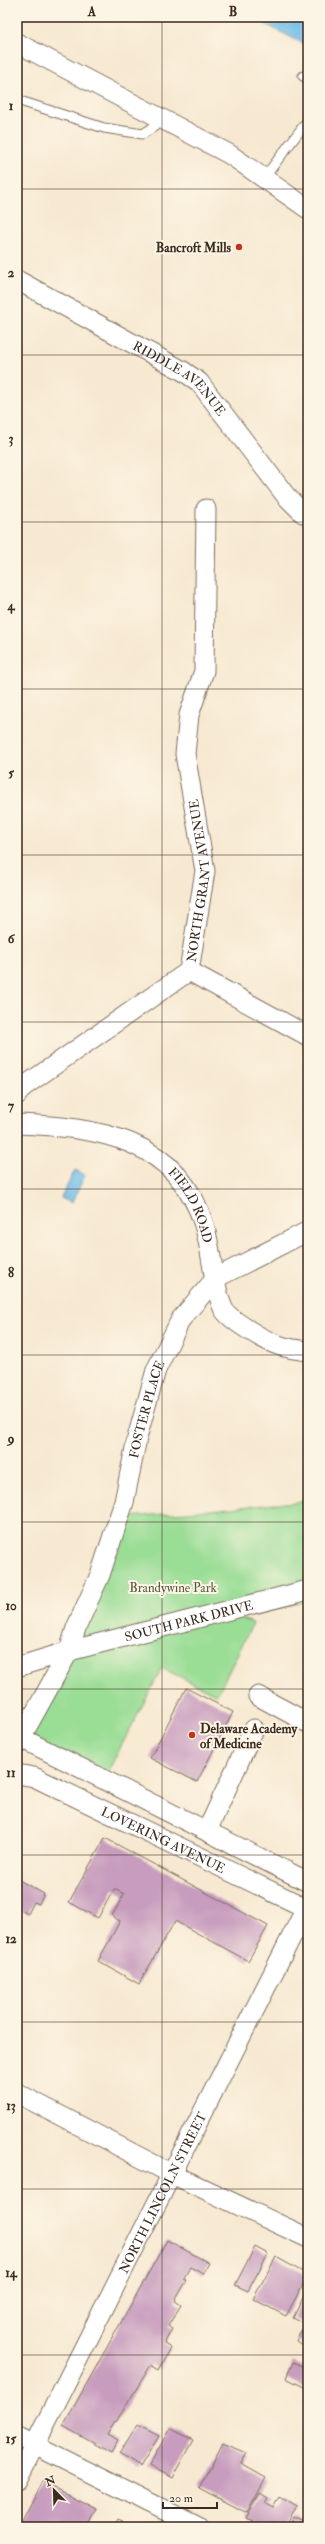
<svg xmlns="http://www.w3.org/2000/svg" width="325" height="2544" font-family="'IM FELL Double Pica',serif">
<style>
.green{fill:#9add95;stroke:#6a845a}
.water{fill:#6dbbe7;stroke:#547282}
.building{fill:#c79cbe}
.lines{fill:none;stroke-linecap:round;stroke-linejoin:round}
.lane-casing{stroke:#7d6d5d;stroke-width:11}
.street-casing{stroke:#7d6d5d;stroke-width:21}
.lane{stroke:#fff;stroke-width:9}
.street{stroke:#fff;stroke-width:19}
.grid{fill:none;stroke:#3b2a1e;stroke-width:1;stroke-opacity:0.55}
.poi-dot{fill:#c8321e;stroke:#fcf5e5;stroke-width:1.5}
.labels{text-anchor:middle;stroke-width:4;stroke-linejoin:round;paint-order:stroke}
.poi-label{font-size:13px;font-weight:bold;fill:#3b2a1e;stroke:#fcf5e5;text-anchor:end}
.street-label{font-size:13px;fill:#3b2a1e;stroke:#fcf5e5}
.park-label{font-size:13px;fill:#53573c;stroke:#fcf5e5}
.neatline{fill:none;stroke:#3b2a1e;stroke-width:1.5}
.grid-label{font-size:13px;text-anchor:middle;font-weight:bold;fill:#3b2a1e}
</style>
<rect width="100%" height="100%" fill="#fcf5e5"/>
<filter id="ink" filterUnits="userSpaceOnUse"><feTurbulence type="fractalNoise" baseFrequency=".025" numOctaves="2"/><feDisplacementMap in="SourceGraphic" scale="8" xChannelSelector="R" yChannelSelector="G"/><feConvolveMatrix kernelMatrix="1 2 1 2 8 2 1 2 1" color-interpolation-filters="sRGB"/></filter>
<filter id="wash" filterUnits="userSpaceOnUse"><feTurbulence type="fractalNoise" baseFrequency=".012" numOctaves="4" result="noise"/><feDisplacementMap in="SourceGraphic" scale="16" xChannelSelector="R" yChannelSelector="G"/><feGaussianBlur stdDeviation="0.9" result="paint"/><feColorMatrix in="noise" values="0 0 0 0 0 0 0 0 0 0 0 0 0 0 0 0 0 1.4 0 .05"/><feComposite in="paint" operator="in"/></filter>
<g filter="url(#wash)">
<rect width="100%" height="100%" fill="#f7e9d1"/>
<path class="green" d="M 308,1501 L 308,1601 L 239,1618 L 253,1623 L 217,1695 L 162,1668 L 104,1779 L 21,1737 L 119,1518 Z"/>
<path class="water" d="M 251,17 L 308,17 L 308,46 Z
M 75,1170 L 85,1175 L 72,1203 L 61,1198 Z"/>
<g id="blocks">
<path class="building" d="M 186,1688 L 233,1712 L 197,1782 L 150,1758 Z
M 105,1838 L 268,1926 L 248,1961 L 175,1921 L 139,1984 L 98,1961 L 120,1921 L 112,1916 L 124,1894 L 114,1889 L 98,1918 L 69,1902 Z
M 17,1879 L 44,1894 L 39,1904 L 34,1902 L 28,1914 L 19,1909 L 17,1912 Z
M 167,2240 L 209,2263 L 203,2274 L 190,2267 L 184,2278 L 187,2280 L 175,2301 L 181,2305 L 168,2326 L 172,2329 L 164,2344 L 171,2348 L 159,2370 L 151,2365 L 116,2422 L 115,2421 L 107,2434 L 118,2440 L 111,2453 L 63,2426 Z
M 255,2247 L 268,2254 L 248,2291 L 235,2285 Z
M 276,2257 L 308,2275 L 286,2316 L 253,2299 Z
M 308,2287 L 308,2347 L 296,2341 L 305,2324 L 293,2318 Z
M 293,2362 L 308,2369 L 308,2389 L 286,2378 Z
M 137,2425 L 159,2436 L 140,2467 L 119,2454 Z
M 170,2428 L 193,2440 L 172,2478 L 149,2466 Z
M 223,2443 L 247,2453 L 241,2464 L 266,2478 L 247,2513 L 199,2488 Z
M 42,2481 L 96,2509 L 87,2527 L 31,2527 L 21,2522 Z
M 260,2493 L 268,2498 L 265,2503 L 274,2508 L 280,2497 L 297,2507 L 285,2527 L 260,2527 L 245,2519 Z
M 294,2518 L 308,2525 L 308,2527 L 289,2527 Z
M 118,2519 L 136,2527 L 114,2527 Z"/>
</g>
</g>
<g filter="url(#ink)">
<use href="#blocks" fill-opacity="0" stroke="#7d6d5d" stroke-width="1"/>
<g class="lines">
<defs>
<path id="lane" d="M 303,76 L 308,79
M 17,100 L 104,128 L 143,134 L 164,120
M 264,178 L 308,120"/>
<g id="street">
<path d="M 17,43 L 229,154 L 308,209"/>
<path id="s1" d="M 17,280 L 183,371 L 199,382 L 286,496 L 303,513 L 308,515"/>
<path d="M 189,971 L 308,1036"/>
<path id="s2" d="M 17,1095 L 23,1087 L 189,971 L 205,871 L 185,754 L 189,715 L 204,671 L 206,509"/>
<path id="s3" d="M 17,1124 C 96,1127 178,1138 204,1225 C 212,1250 213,1286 223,1308 C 228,1320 269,1343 281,1346 C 290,1349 299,1350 308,1351"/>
<path id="s4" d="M 17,1667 L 69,1651 L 308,1590"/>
<path d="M 258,1696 L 308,1723"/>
<path d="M 17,1731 L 21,1738 L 308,1882"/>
<path id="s5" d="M 17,1745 L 69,1651 L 76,1628 L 100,1575 L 124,1502 L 137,1438 L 156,1370 L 181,1319 L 216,1278 L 308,1231"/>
<path id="s6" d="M 17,1774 L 34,1777 L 308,1909"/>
<path d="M 207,1831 L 254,1729"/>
<path d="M 17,2093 L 172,2174 L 308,2238"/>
<path d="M 17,2436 L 198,2527"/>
<path id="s7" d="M 17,2480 L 308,1904"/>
</g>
</defs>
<use href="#lane" class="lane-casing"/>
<use href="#street" class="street-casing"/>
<use href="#lane" class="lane"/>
<use href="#street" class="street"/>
</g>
</g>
<path class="grid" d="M 162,17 L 162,2527M 17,189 L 308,189M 17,355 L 308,355M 17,522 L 308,522M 17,689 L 308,689M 17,855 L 308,855M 17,1022 L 308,1022M 17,1189 L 308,1189M 17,1355 L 308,1355M 17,1522 L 308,1522M 17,1689 L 308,1689M 17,1855 L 308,1855M 17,2022 L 308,2022M 17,2189 L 308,2189M 17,2355 L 308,2355"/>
<g class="poi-dot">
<circle cx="239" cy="247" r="4"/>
<circle cx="192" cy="1735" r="4"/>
</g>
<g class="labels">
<g class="poi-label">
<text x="231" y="252">Bancroft Mills</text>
<text x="200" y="1733" text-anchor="start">Delaware Academy<tspan x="200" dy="15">of Medicine</tspan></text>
</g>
<g class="street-label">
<text dy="5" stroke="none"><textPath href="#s1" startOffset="191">RIDDLE AVENUE</textPath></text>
<text dy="5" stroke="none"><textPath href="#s2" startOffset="304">NORTH GRANT AVENUE</textPath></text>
<text dy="5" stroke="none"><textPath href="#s3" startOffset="206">FIELD ROAD</textPath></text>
<text dy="5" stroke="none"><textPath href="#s5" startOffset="362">FOSTER PLACE</textPath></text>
<text dy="5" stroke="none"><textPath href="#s4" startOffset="178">SOUTH PARK DRIVE</textPath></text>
<text dy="5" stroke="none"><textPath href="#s6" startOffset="161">LOVERING AVENUE</textPath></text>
<text dy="5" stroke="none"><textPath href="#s7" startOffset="322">NORTH LINCOLN STREET</textPath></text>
</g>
<g class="park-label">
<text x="173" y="1592">Brandywine Park</text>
</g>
</g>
<rect width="325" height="2544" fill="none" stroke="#fcf5e5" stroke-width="44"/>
<g transform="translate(54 2490) rotate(337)" stroke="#fcf5e5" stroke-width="3" paint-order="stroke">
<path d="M0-3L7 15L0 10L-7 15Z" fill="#3b2a1e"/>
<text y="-6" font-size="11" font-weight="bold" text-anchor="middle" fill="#3b2a1e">N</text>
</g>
<path d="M163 2502v6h54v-6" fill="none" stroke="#3b2a1e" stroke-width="2"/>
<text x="169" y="2502" font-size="12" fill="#3b2a1e" stroke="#fcf5e5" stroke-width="3" paint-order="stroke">20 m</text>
<rect x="22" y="22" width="281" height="2500" class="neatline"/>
<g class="grid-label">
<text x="92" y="16">A</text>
<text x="233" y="16">B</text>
<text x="11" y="110">1</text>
<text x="11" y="277">2</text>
<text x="11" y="443">3</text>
<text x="11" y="610">4</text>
<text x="11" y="777">5</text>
<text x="11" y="943">6</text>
<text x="11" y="1110">7</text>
<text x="11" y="1277">8</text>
<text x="11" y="1443">9</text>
<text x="11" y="1610">10</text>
<text x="11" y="1777">11</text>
<text x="11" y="1943">12</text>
<text x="11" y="2110">13</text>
<text x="11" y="2277">14</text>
<text x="11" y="2443">15</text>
</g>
</svg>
